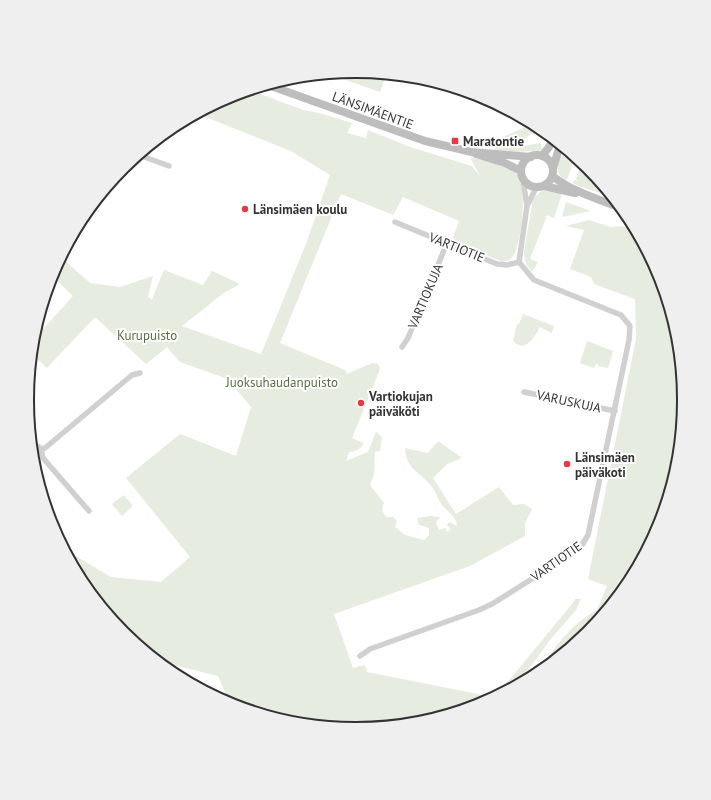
<svg xmlns="http://www.w3.org/2000/svg" width="711" height="800" font-family="'PT Sans',sans-serif">
<style>
.green{fill:#e6ecdf}
.lines{fill:none;stroke-linecap:round;stroke-linejoin:round}
.stream{stroke:#cfe2ee;stroke-width:2}
.minor{stroke:#d0d0d0;stroke-width:5.5}
.secondary{stroke:#bdbdbd;stroke-width:8}
.poi-dot{fill:#e63946;stroke:#fff;stroke-width:1.5}
.labels{text-anchor:middle;stroke-width:4;stroke-linejoin:round;paint-order:stroke}
.street-label{font-size:13px;fill:#333;stroke:#fff}
.poi-label{font-size:13px;font-weight:bold;fill:#333;stroke:#fff;text-anchor:start}
.park-label{font-size:13px;fill:#56703f;stroke:#fff}
.rim{fill:none;stroke:#333;stroke-width:2}
</style>
<rect width="100%" height="100%" fill="#fff"/>
<path class="green" d="M 356,72 L 386,75 L 380,92 L 329,74 Z
M 250,90 L 303,110 L 319,113 L 352,123 L 347,133 L 366,138 L 368,130 L 410,147 L 472,166 L 480,176 L 470,157 C 481,160 508,165 516,173 C 528,185 522,243 513,256 C 511,260 507,261 503,262 L 453,242 L 453,238 L 459,221 L 403,197 L 393,215 L 341,194 L 280,343 L 345,370 L 347,374 L 372,363 L 378,364 L 380,369 L 352,438 L 364,443 C 361,449 355,452 349,452 L 346,461 L 368,452 L 376,432 L 382,437 L 380,451 L 375,452 L 374,474 L 370,485 L 384,503 C 381,509 382,512 386,517 L 393,517 L 397,521 L 395,527 L 405,535 L 424,540 L 429,535 L 429,528 L 419,525 L 417,518 L 430,516 L 440,517 L 436,523 L 439,530 L 445,528 L 448,532 L 451,529 L 447,525 L 449,522 L 457,526 C 456,516 449,513 443,506 C 438,501 437,493 432,487 C 421,472 406,470 405,448 L 428,453 L 438,441 L 462,458 L 447,464 L 433,478 L 456,514 L 499,487 L 513,505 L 524,504 L 532,509 L 525,523 L 525,536 L 470,566 L 334,614 L 353,668 L 365,665 L 367,672 L 493,697 C 439,726 350,735 291,722 C 270,718 250,710 230,703 L 218,676 L 165,663 L 158,654 L 146,651 L 123,632 L 82,582 L 64,549 L 111,577 L 161,582 L 190,557 L 126,478 L 180,434 L 236,456 L 251,407 L 228,379 L 180,362 L 167,347 L 146,364 L 95,317 L 47,368 L 32,354 L 33,340 L 73,296 L 52,276 L 61,257 L 90,283 L 120,287 L 153,276 L 148,297 L 152,299 L 164,270 L 203,285 L 212,271 L 240,284 L 225,292 L 182,326 L 261,354 L 306,244 L 330,175 L 291,151 L 198,114 L 230,96 Z
M 532,124 L 539,127 C 526,140 520,142 501,140 L 505,136 Z
M 541,143 L 542,150 L 537,151 L 505,152 L 494,150 L 496,147 L 511,148 Z
M 568,153 L 573,163 L 566,182 C 556,173 556,168 560,155 L 568,158 Z
M 582,163 L 612,197 L 573,184 L 574,180 L 578,181 L 576,179 Z
M 543,190 L 562,193 L 561,197 L 554,218 L 547,215 L 530,259 L 538,262 L 532,272 L 526,264 L 524,252 L 533,198 Z
M 566,202 L 591,211 L 562,217 Z
M 589,220 L 611,227 L 622,226 L 635,230 L 659,275 L 678,336 L 684,400 L 678,464 L 659,526 L 629,583 L 588,632 L 542,669 C 554,645 573,623 597,610 L 607,586 L 588,579 L 636,339 L 635,299 L 594,284 L 591,277 L 570,269 L 584,230 L 566,226 Z
M 523,314 L 554,326 L 552,333 L 540,327 C 534,337 526,354 513,341 L 517,324 L 519,324 Z
M 587,341 L 613,351 L 608,368 L 598,366 L 597,363 L 594,368 L 580,363 Z
M 124,495 L 133,506 L 122,516 L 112,504 Z
M 575,599 L 581,599 L 576,610 L 549,641 L 520,682 L 496,696 L 572,604 Z"/>
<g class="lines">
<path class="stream" d="M 81,579 L 86,570"/>
<path class="minor" d="M 139,155 L 169,166
M 527,206 L 536,188
M 395,222 L 497,264 L 507,265 L 519,262
M 402,347 L 408,338 L 447,243
M 524,392 L 615,411
M 31,441 L 41,449
M 41,449 L 45,448 L 132,375 L 140,373
M 41,449 L 43,458 L 89,511
M 360,656 L 370,649 L 479,610 L 492,604 L 573,553 L 582,545 L 588,535 L 629,340 L 630,326 L 621,315 L 534,280 L 519,262 L 527,206 L 523,180"/>
<path class="secondary" d="M 268,85 L 425,141 L 472,152 L 531,157
M 476,154 L 505,163 L 521,171
M521 171a16 16 0 1 1 32 0a16 16 0 1 1-32 0Z
M 542,156 L 549,147 L 553,139
M 553,168 L 560,145
M 553,176 C 566,189 603,201 621,208
M 544,186 L 575,193"/>
</g>
<g class="poi-dot">
<rect x="451" y="137" width="8" height="8" rx="2"/>
<circle cx="245" cy="209" r="4"/>
<circle cx="361" cy="403" r="4"/>
<circle cx="567" cy="464" r="4"/>
</g>
<g class="labels">
<g class="street-label">
<text transform="translate(373 110) rotate(20)" y="5">LÄNSIMÄENTIE</text>
<text transform="translate(457 247) rotate(22)" y="5">VARTIOTIE</text>
<text transform="translate(425 296) rotate(-67)" y="5">VARTIOKUJA</text>
<text transform="translate(569 401) rotate(12)" y="5">VARUSKUJA</text>
<text transform="translate(556 561) rotate(-35)" y="5">VARTIOTIE</text>
</g>
<g class="poi-label">
<text x="463" y="146">Maratontie</text>
<text x="253" y="214">Länsimäen koulu</text>
<text x="369" y="401">Vartiokujan<tspan x="369" dy="15">päiväköti</tspan></text>
<text x="575" y="462">Länsimäen<tspan x="575" dy="15">päiväkoti</tspan></text>
</g>
<g class="park-label">
<text x="147" y="340">Kurupuisto</text>
<text x="282" y="387">Juoksuhaudanpuisto</text>
</g>
</g>
<path d="M0 0H711V800H0ZM355 78H356A321 321 0 0 1 677 399V401A321 321 0 0 1 356 722H355A321 321 0 0 1 34 401V399A321 321 0 0 1 355 78Z" fill="#efefef" fill-rule="evenodd"/>
<path class="rim" d="M355 78H356A321 321 0 0 1 677 399V401A321 321 0 0 1 356 722H355A321 321 0 0 1 34 401V399A321 321 0 0 1 355 78Z"/>
</svg>
